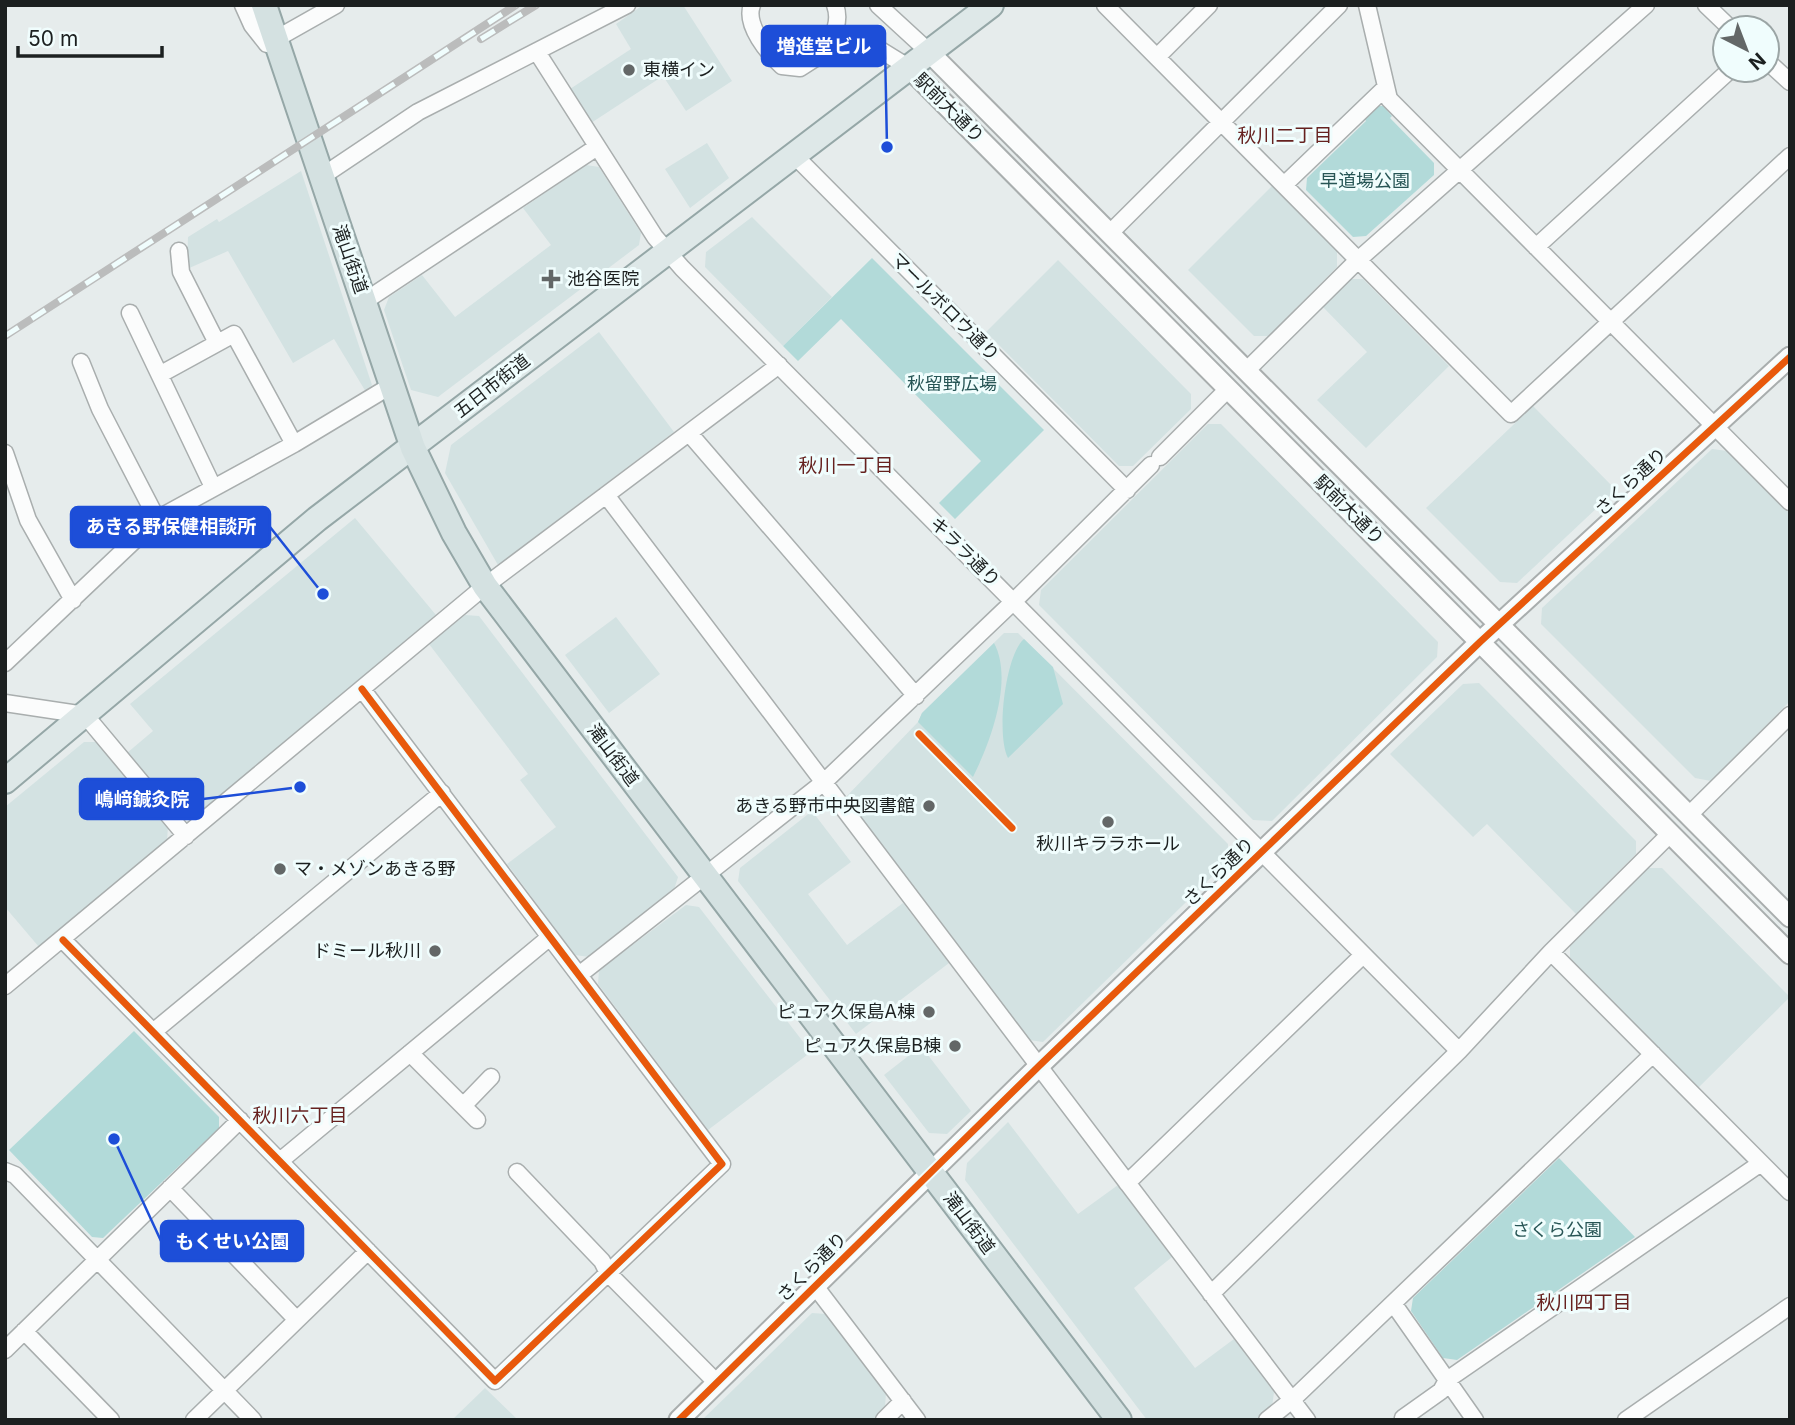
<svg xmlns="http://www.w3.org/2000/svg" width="1795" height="1425" font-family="Inter,'Noto Sans JP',sans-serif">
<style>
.built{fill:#d3e2e2}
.green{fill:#b2dad9}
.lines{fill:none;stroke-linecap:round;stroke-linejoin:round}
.minor-casing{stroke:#a9aeae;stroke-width:19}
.tertiary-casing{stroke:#a9aeae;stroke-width:23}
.primary-casing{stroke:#95a7a7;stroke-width:28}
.trunk-casing{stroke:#95a7a7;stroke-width:28}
.minor{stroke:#fbfcfc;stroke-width:16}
.tertiary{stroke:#fbfcfc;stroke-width:19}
.primary{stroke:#dee8e8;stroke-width:24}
.trunk{stroke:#d4e1e1;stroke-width:24}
.rail-casing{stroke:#bbbcbc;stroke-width:8}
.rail{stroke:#f0fdfd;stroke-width:5;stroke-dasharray:16;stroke-linecap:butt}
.cycleway-casing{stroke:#f0fdfd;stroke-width:11}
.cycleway{stroke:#e8590c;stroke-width:7}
.poi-dot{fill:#636767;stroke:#f0fdfd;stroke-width:2.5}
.labels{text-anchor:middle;stroke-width:6;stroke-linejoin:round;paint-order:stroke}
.poi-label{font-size:18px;fill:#1c2020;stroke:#f0fdfd;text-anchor:end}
.street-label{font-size:18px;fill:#1c2020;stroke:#f0fdfd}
.park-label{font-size:18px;fill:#275555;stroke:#f0fdfd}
.neighbourhood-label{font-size:19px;fill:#66211f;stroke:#f0fdfd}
.leader{fill:none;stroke:#1d4ed8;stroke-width:2.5}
.callout-dot{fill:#1d4ed8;stroke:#f0fdfd;stroke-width:2.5}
.callout{fill:#1d4ed8;stroke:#1d4ed8;stroke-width:2.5}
.callout-label{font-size:19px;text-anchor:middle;font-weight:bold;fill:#fff}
</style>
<rect width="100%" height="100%" fill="#e6ecec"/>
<path class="built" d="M 643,5 L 683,5 L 732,81 L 686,111 L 663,76 L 591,123 L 570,89 L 631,49 L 616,24 Z
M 707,143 L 729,178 L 690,208 L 665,169 Z
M 586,165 L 599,167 L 641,233 L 639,245 L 438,397 L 411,390 L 384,310 L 389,297 L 422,275 L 455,317 L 551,245 L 523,208 Z
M 301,171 L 372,385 L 366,392 L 334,339 L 293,363 L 228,251 L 187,269 L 188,237 L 217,219 L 219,222 Z
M 1272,186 L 1337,251 L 1337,267 L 1268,336 L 1254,336 L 1188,270 Z
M 752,217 L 832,297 L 783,346 L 705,267 L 706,252 Z
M 1058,260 L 1191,394 L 1191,409 L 1133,466 L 1119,466 L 986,332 Z
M 1350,279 L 1363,279 L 1449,366 L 1366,448 L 1317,400 L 1367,352 L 1322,306 Z
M 599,332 L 674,432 L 498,565 L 445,473 L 451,445 Z
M 1533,406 L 1616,490 L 1517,583 L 1500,582 L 1426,508 Z
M 1208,424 L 1221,424 L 1438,642 L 1437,657 L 1272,821 L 1253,820 L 1039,605 L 1041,590 Z
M 1712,449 L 1727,451 L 1790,514 L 1790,701 L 1711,781 L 1695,778 L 1541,624 L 1542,608 Z
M 355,518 L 436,615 L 195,817 L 180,816 L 127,753 L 153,731 L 130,704 Z
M 465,615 L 479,616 L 678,877 L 673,893 L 590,957 L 575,955 L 507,864 L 556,827 L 520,780 L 528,774 L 429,644 Z
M 616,617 L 660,674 L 609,713 L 565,655 Z
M 1004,633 L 1018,633 L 1228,844 L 1228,861 L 1043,1042 L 1029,1040 L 846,797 L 918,722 L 922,713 Z
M 1479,683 L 1636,841 L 1636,854 L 1576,914 L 1487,824 L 1473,837 L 1390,754 L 1463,684 Z
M 84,742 L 97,742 L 168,826 L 167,841 L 39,947 L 5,907 L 5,807 Z
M 812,811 L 851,862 L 808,894 L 847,945 L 903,903 L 949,963 L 856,1034 L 738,881 L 740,868 Z
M 1647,868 L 1662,868 L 1790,997 L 1698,1088 L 1570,959 L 1570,945 Z
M 686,905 L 699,907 L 811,1052 L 708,1130 L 598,984 L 599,970 Z
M 921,1046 L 971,1111 L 947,1134 L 929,1133 L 884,1075 Z
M 1008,1122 L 1078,1214 L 1118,1185 L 1172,1257 L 1134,1288 L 1195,1368 L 1234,1339 L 1274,1392 L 1272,1407 L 1255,1420 L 1147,1420 L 965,1180 L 967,1163 Z
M 812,1313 L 826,1314 L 886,1393 L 885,1407 L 873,1420 L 702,1420 Z
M 485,1388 L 518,1420 L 452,1420 Z"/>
<path class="green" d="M 1376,106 L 1383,106 L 1392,116 L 1390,118 L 1434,163 L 1434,175 L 1366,236 L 1353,237 L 1306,190 L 1307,178 L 1366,121 L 1364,118 Z
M 872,258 L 1044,430 L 955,519 L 939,503 L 981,461 L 841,319 L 798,361 L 783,346 Z
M 1024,639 L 1053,667 L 1063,704 L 1008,758 C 996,736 1005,655 1024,639 Z
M 994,643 C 1014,680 990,743 973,777 L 918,722 L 922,713 Z
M 134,1031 L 219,1117 L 219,1128 L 103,1238 L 92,1237 L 9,1150 Z
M 1559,1158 L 1635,1237 L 1457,1360 L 1443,1358 L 1411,1311 L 1413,1298 Z"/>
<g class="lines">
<defs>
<path id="minor" d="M 243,5 L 252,25 L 267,44 L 336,5
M 752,5 C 744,25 769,54 782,66 L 800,68 L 850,36 L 861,38 L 908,67
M 878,5 L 928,51
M 1105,5 L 1511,414 L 1790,156
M 1367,5 L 1389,99 L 1790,502
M 1706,5 L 1730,28
M 825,48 C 834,35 841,21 835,5
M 537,52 L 655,237 L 682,268 L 1459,1051
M 1157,57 L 1209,5
M 1767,61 L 1790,82
M 793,154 L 1127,490
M 321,177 L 418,112 L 627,5
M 1284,185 L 1385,88
M 1110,233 L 1339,5
M 1536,247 L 1730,70
M 179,251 L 181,272 L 217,343
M 365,301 L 597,147
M 130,313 L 213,487
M 81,362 L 100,409 L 157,519
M 1246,371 L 1358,260 L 1646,5
M 161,374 L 234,334 L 294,444
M 689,433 L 916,696
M 5,453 L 28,520 L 73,600
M 1160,457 L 1228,389
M 606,495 L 1307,1420
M 5,663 L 157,519 L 294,444 L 392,385
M 5,703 L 85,715 L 186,836
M 1689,815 L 1790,715
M 63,940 L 495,1381 L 722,1164 L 362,689
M 1551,952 L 1790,1192
M 579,975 L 824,782 L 1014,601 L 1151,465
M 5,986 L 485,586 L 779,365
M 153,1032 L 442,793
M 410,1053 L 477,1120
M 463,1106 L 491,1077
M 280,1161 L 550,937
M 5,1171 L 15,1175 L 253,1420
M 517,1172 L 602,1261 L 608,1273 L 717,1383
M 1127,1183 L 1363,955
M 170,1188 L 297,1320
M 815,1286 L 917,1420
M 1211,1294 L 1459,1051 L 1551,952 L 1670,834
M 1393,1303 L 1475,1420
M 24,1331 L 111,1420
M 5,1350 L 240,1120
M 1403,1418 L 1441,1391 L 1447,1380 L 1761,1163
M 194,1420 L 368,1251
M 884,1420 L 903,1401
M 1267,1420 L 1292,1400 L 1653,1054
M 1626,1420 L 1790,1306"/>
<path id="tertiary" d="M 928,51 L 1790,917
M 908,67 L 1790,954
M 679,1420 L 1039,1066 L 1480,642 L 1790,357"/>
<path id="primary" d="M 5,781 L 317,519 L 991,5"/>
<path id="trunk" d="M 264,5 L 413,448 L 454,533 L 485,586 L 1119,1420"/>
</defs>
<use href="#minor" class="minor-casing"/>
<use href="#tertiary" class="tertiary-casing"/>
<use href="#primary" class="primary-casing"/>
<use href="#trunk" class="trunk-casing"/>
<use href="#minor" class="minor"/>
<use href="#tertiary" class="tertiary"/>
<use href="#primary" class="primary"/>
<use href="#trunk" class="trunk"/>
<defs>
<path id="rail" d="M 481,39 L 536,5
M 5,336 L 516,5"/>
</defs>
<use href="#rail" class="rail-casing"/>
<use href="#rail" class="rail"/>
<defs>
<path id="cycleway" d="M 919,734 L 1012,828
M 63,940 L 495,1381 L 722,1164 L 362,689
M 679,1420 L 1039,1066 L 1480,642 L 1790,357"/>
</defs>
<use href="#cycleway" class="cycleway-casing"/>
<use href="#cycleway" class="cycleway"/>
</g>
<g class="poi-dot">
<circle cx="629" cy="70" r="7"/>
<path d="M547.5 268.5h7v7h7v7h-7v7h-7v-7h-7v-7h7z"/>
<circle cx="929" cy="806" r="7"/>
<circle cx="1108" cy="822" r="7"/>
<circle cx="280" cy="869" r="7"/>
<circle cx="435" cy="951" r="7"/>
<circle cx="929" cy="1012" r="7"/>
<circle cx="955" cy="1046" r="7"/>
</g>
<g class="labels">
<g class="poi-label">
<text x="643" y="76" text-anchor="start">東横イン</text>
<text x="567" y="285" text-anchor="start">池谷医院</text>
<text x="915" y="812">あきる野市中央図書館</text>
<text x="1108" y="850" text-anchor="middle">秋川キララホール</text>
<text x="294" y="875" text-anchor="start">マ・メゾンあきる野</text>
<text x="421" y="957">ドミール秋川</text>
<text x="915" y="1018">ピュア久保島A棟</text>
<text x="941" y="1052">ピュア久保島B棟</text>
</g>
<g class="street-label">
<text transform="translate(949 108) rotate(45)" y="6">駅前大通り</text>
<text transform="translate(350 259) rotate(71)" y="6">滝山街道</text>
<text transform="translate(945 307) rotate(45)" y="6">マールボロウ通り</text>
<text transform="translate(492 386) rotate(-38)" y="6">五日市街道</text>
<text transform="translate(1631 482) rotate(-43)" y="6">さくら通り</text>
<text transform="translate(1349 510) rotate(45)" y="6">駅前大通り</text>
<text transform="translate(965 552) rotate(45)" y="6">キララ通り</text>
<text transform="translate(613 755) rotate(53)" y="6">滝山街道</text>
<text transform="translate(1219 872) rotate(-44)" y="6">さくら通り</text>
<text transform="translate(969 1223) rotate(53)" y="6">滝山街道</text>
<text transform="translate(812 1267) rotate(-45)" y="6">さくら通り</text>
</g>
<g class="park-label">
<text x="1365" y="187">早道場公園</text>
<text x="952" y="390">秋留野広場</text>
<text x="1557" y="1236">さくら公園</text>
</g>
<g class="neighbourhood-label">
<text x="1285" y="142">秋川二丁目</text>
<text x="846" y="472">秋川一丁目</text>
<text x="300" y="1122">秋川六丁目</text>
<text x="1584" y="1309">秋川四丁目</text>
</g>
</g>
<path class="leader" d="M887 147L885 46M323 594L270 527M300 787L203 799M114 1139L161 1241"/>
<g class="callout-dot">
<circle cx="887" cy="147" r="7"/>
<circle cx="323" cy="594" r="7"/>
<circle cx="300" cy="787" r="7"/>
<circle cx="114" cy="1139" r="7"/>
</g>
<g class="callout">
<rect x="762" y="26" width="123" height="40" rx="7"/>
<rect x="71" y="507" width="199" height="40" rx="7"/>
<rect x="80" y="779" width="123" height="40" rx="7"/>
<rect x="161" y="1221" width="142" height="40" rx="7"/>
</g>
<g class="callout-label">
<text x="824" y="53">増進堂ビル</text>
<text x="171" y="533">あきる野保健相談所</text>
<text x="142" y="806">嶋﨑鍼灸院</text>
<text x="232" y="1248">もくせい公園</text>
</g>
<rect width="1795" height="1425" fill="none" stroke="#1c2020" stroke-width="14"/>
<g transform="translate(1746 49) rotate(138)"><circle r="33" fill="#f0fdfd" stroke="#9ba5a5" stroke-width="2"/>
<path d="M0-5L12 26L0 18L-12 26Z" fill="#636767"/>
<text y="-10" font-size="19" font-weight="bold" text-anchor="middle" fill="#1c2020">N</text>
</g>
<path d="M18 46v10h144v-10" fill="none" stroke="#1c2020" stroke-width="3.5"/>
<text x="28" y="46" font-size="21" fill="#1c2020" stroke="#f0fdfd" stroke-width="5" paint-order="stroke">50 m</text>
</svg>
